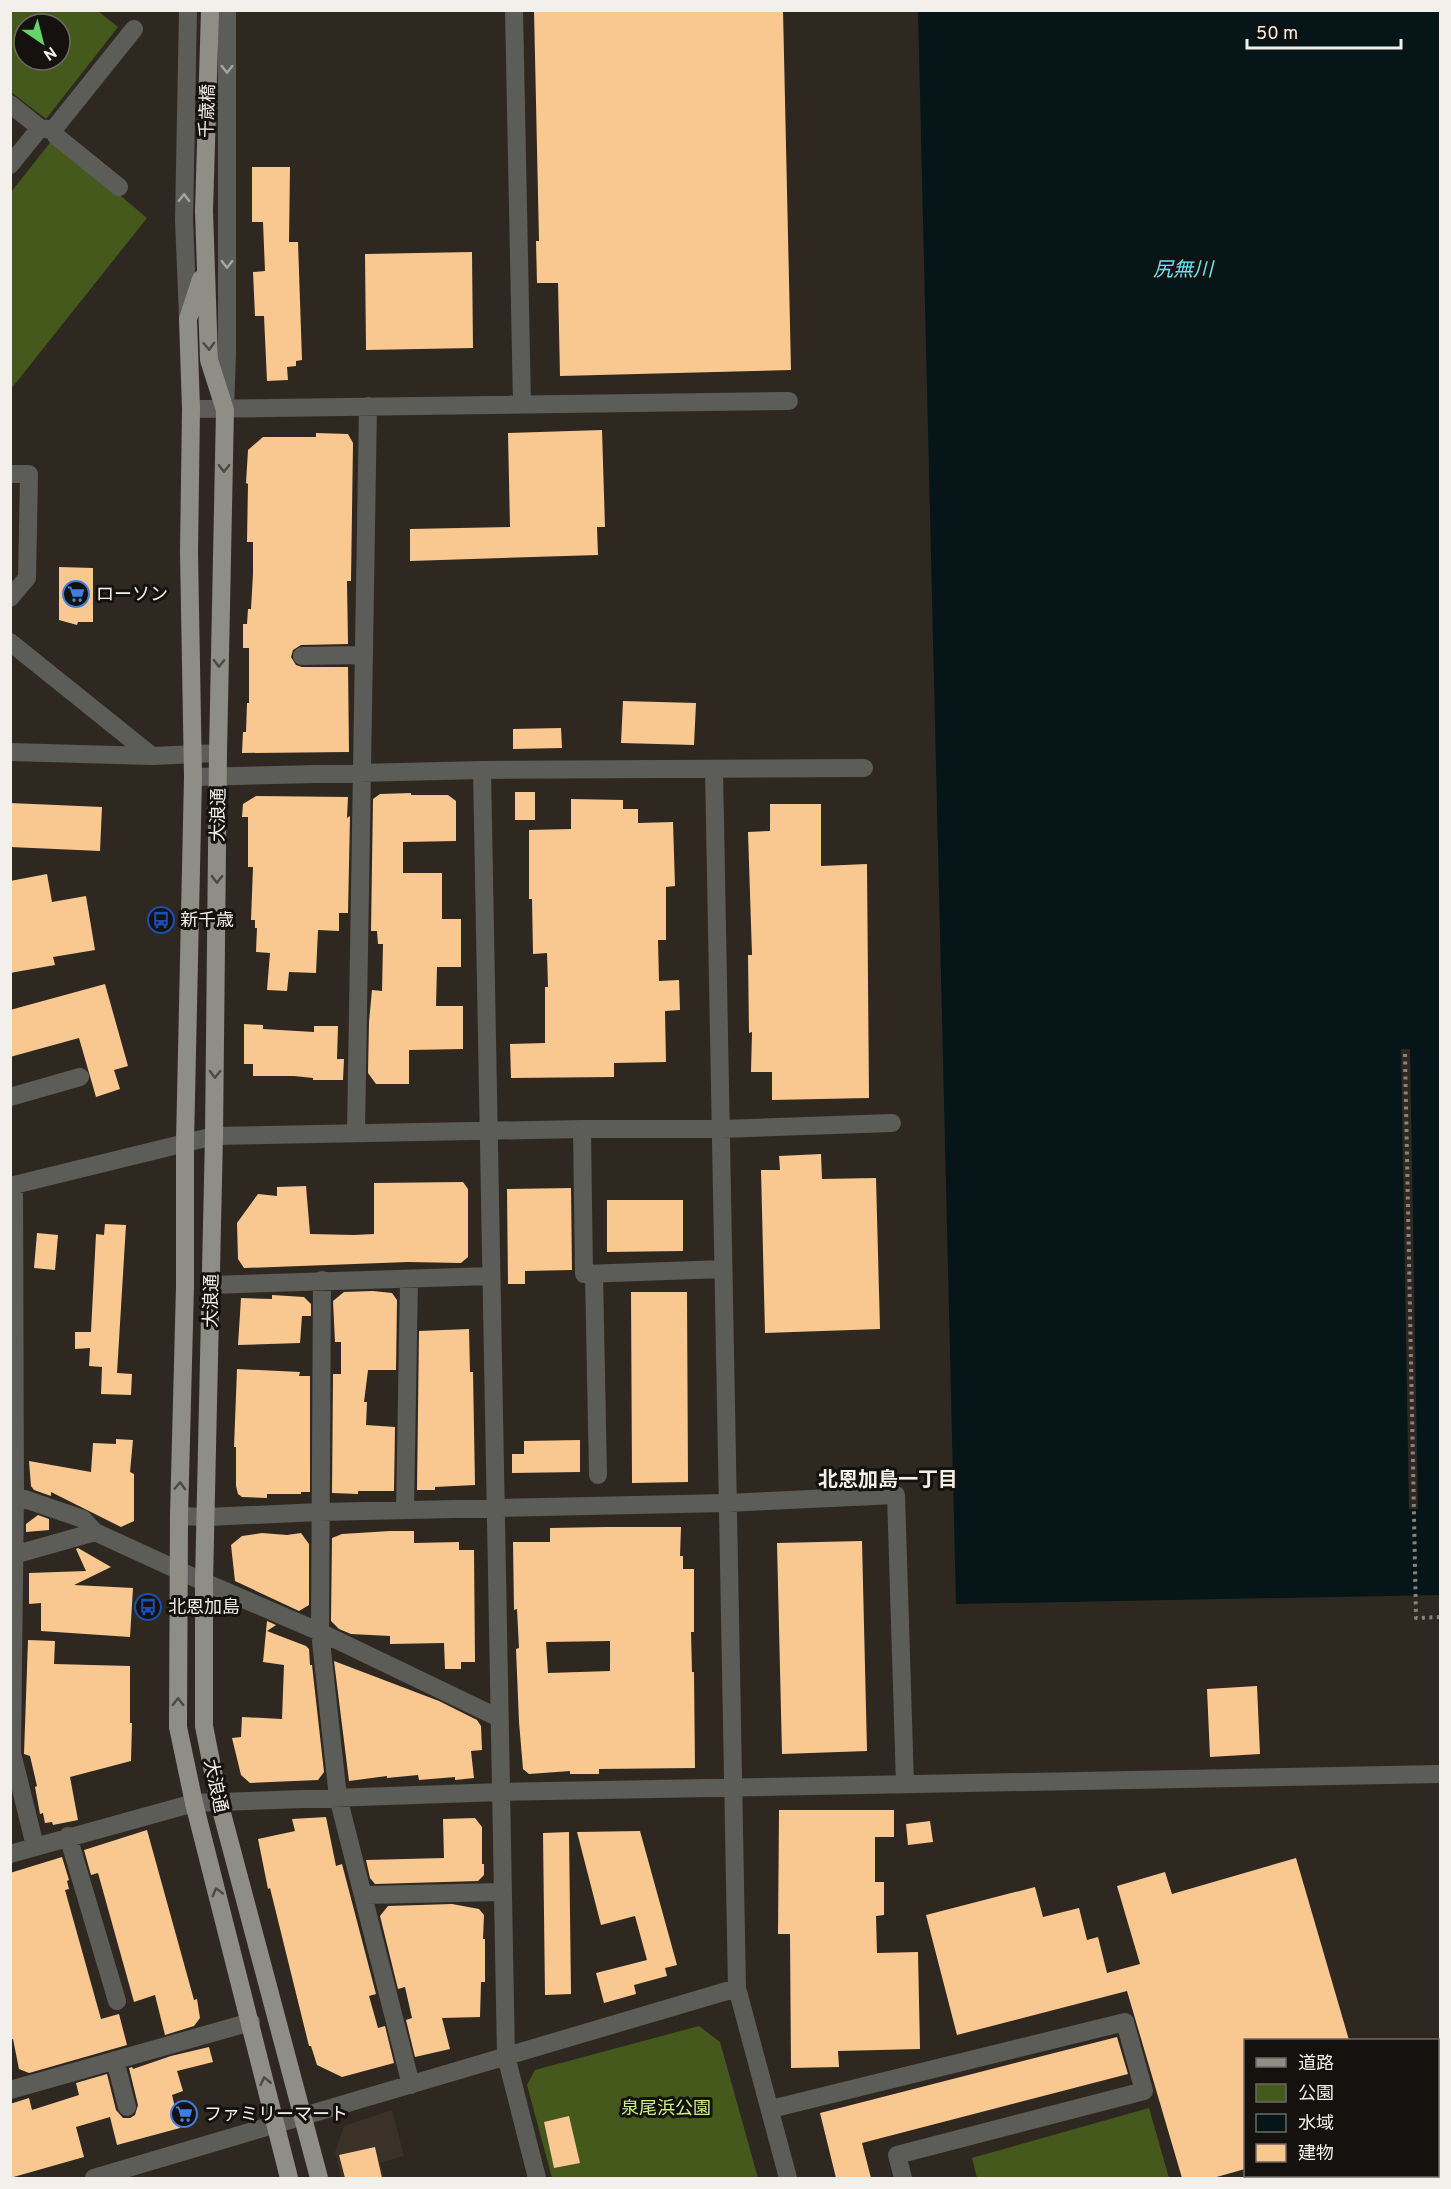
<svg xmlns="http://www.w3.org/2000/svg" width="1451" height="2189" font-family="Overpass,'Noto Sans JP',sans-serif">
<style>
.built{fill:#3b3126}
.green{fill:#44591b;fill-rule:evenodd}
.water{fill:#061518}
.pier{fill:#2e2821}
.building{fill:#f9c890;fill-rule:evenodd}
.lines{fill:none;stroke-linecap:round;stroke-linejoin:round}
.path{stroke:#87827c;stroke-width:4;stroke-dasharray:3 4.5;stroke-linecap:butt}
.minor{stroke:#5c5c58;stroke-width:18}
.major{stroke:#8f8e86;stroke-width:18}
.oneway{stroke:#a8a6a2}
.oneway2{stroke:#4b4944}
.labels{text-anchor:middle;stroke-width:6;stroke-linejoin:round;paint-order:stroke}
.street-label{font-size:18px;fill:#f3efeb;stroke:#14110e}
.poi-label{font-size:18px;fill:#f3efeb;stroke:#14110e;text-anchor:start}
.park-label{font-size:18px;fill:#c9f284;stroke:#14110e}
.water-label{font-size:20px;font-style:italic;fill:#64e5f6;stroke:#14110e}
.neighbourhood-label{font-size:20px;font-weight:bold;fill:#f3efeb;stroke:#14110e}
</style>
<rect width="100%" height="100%" fill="#2e2821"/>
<path class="built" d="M 392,2110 L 404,2156 L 380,2163 L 384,2178 L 341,2178 L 335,2152 L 344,2126 Z"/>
<path class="green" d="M 10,11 L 98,11 L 118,27 L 46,119 L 11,92 ZM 24,24 L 60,24 L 60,60 L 24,60 Z
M 53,139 L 147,218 L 11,389 L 11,192 Z
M 699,2026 L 720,2042 L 758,2178 L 552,2178 L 527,2085 L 535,2070 Z
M 1149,2108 L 1169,2178 L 977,2178 L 972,2158 Z"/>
<path class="water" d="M 918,11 L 1440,11 L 1440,1595 L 956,1604 Z"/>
<path class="pier" d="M 1401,1049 L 1410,1049 L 1418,1509 L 1409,1509 Z"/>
<path class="building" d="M 534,10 L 783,10 L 791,370 L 560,376 L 558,283 L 537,283 L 536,241 L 539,241 Z
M 252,167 L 290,167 L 289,242 L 298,242 L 302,360 L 296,361 L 296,366 L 287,367 L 288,380 L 267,381 L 264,316 L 255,316 L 253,272 L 265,271 L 263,222 L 252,222 Z
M 472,252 L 473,348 L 366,350 L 365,254 Z
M 602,430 L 605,527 L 597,527 L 598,555 L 410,561 L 410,529 L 510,527 L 508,433 Z
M 316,433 L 348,434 L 353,443 L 351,581 L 347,581 L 348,644 L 301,645 L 293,650 L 291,657 L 296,665 L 302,667 L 348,667 L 349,752 L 242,753 L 243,732 L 246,732 L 247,703 L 249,703 L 249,648 L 243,648 L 243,624 L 247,624 L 248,609 L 251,609 L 253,574 L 253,542 L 247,542 L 248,484 L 246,483 L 248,450 L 263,437 L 316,437 Z
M 59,567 L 93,568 L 93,622 L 78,622 L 77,625 L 59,620 Z
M 623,701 L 696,703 L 694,745 L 621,743 Z
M 561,728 L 562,748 L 513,749 L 513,729 Z
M 515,792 L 535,792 L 535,820 L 515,820 Z
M 411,793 L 411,795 L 448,795 L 456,801 L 456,841 L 403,842 L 403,873 L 442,873 L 442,919 L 461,919 L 461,967 L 437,967 L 436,1006 L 463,1006 L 463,1049 L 409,1050 L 409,1084 L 376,1084 L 368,1073 L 369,1022 L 372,990 L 382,991 L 383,944 L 378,944 L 377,931 L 371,931 L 373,799 L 380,794 Z
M 256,796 L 348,797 L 347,818 L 350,816 L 348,913 L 339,913 L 339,931 L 318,930 L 316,973 L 289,972 L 287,991 L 267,990 L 270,953 L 256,952 L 257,928 L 255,928 L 255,920 L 251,920 L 253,867 L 248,867 L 248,817 L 242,817 L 243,804 Z
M 571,799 L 623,800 L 623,809 L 638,809 L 638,823 L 673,822 L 675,886 L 666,887 L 666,940 L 658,940 L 659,981 L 679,980 L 680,1010 L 665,1011 L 666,1062 L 614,1063 L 614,1077 L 511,1078 L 510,1044 L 545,1043 L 545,987 L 548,987 L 547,953 L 533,954 L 532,899 L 529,899 L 529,830 L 571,829 Z
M 10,803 L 102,807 L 100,851 L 10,847 Z
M 770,804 L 821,804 L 821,866 L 867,864 L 869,1098 L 772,1100 L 772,1072 L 751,1072 L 752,1032 L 749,1033 L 748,955 L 752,955 L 748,832 L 770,831 Z
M 47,874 L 52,902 L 86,896 L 95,950 L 53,957 L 55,965 L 10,973 L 10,881 Z
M 105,984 L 128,1066 L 114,1070 L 120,1089 L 96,1097 L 79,1038 L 10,1057 L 10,1010 Z
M 244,1024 L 263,1025 L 263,1029 L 314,1032 L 314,1026 L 338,1026 L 337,1059 L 344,1059 L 343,1080 L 313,1080 L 313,1078 L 294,1076 L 253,1076 L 253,1064 L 244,1064 Z
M 821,1154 L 822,1179 L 876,1178 L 880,1329 L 765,1333 L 761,1170 L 780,1170 L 779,1156 Z
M 463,1182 L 468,1189 L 468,1257 L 461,1263 L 408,1262 L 244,1268 L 238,1259 L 237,1223 L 258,1194 L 277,1196 L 277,1187 L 306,1186 L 310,1234 L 354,1235 L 374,1234 L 374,1183 Z
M 571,1188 L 572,1270 L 525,1271 L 525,1284 L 508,1284 L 507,1189 Z
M 607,1200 L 683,1200 L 683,1251 L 607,1252 Z
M 105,1224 L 126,1225 L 117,1373 L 132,1374 L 131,1395 L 101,1394 L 102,1367 L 89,1366 L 90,1348 L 75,1349 L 75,1332 L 91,1332 L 96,1234 L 104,1235 Z
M 37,1233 L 58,1235 L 55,1270 L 34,1268 Z
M 373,1291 L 392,1293 L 397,1300 L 396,1370 L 368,1370 L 364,1402 L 367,1402 L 366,1425 L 395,1427 L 394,1491 L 358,1491 L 358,1494 L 332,1493 L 333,1378 L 333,1374 L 341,1374 L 341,1342 L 335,1342 L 333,1301 L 344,1292 Z
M 631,1292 L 687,1292 L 688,1482 L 632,1483 Z
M 272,1295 L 304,1297 L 311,1304 L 311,1316 L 302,1316 L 300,1343 L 238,1345 L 241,1298 L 272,1299 Z
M 469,1329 L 470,1372 L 473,1372 L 475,1485 L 435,1487 L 435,1490 L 417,1490 L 419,1331 Z
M 237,1369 L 300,1372 L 299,1376 L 310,1376 L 310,1492 L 301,1492 L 301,1494 L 267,1494 L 267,1498 L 242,1497 L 238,1494 L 236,1486 L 236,1447 L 234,1447 Z
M 116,1439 L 133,1440 L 130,1472 L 134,1474 L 134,1521 L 121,1527 L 51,1492 L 51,1496 L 34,1490 L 31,1486 L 29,1461 L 91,1472 L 93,1443 L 116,1444 Z
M 580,1440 L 580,1472 L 512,1473 L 512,1454 L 524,1454 L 524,1441 Z
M 38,1515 L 49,1519 L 49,1530 L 26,1532 L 26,1524 Z
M 605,1527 L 681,1527 L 680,1556 L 683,1556 L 683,1569 L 694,1569 L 694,1632 L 691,1632 L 692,1672 L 694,1672 L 695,1768 L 599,1769 L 599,1774 L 570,1774 L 570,1771 L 529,1774 L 523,1769 L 519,1722 L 516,1649 L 519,1648 L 517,1609 L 514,1610 L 513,1542 L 550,1542 L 550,1528 ZM 610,1641 L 610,1671 L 548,1673 L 546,1642 Z
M 390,1531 L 414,1531 L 414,1543 L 459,1542 L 459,1550 L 474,1550 L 475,1662 L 461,1662 L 461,1669 L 445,1669 L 444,1643 L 390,1644 L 390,1636 L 351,1634 L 339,1629 L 331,1621 L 332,1538 L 342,1534 Z
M 262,1533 L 287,1535 L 301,1533 L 309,1544 L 309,1605 L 299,1611 L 235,1581 L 231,1545 L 242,1536 Z
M 862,1541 L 867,1751 L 782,1754 L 777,1543 Z
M 78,1548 L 111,1567 L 74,1585 L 133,1588 L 130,1637 L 41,1631 L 41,1603 L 29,1604 L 29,1573 L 86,1571 L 76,1549 Z
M 267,1621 L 276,1625 L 267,1631 L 306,1646 L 309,1649 L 310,1665 L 312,1665 L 324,1772 L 318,1780 L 250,1783 L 241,1775 L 232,1738 L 241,1737 L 242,1717 L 282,1719 L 284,1665 L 263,1662 Z
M 28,1640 L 55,1641 L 54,1664 L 130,1666 L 130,1723 L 132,1723 L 131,1761 L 70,1777 L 78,1820 L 53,1825 L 52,1822 L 45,1823 L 43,1813 L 40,1814 L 35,1787 L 37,1786 L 30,1756 L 24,1754 Z
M 334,1661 L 439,1701 L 477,1720 L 481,1726 L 482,1750 L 471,1751 L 474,1778 L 455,1780 L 455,1777 L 419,1780 L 418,1775 L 387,1778 L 387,1776 L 349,1781 Z
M 1257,1686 L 1260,1754 L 1210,1757 L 1207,1689 Z
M 779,1810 L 894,1810 L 894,1837 L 875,1837 L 875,1882 L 884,1882 L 884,1915 L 876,1916 L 877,1953 L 918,1952 L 920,2049 L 838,2051 L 839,2067 L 791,2068 L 790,1934 L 778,1934 Z
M 326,1817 L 336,1866 L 342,1864 L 376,1994 L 369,1996 L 378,2028 L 385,2026 L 394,2063 L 342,2077 L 317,2065 L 311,2046 L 309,2046 L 270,1888 L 268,1889 L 258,1839 L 295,1831 L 292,1819 Z
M 475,1818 L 482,1827 L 482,1864 L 484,1864 L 484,1875 L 478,1881 L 375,1884 L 370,1878 L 366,1860 L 444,1858 L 443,1819 Z
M 930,1821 L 933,1842 L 908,1845 L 906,1824 Z
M 147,1830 L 194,2000 L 197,1999 L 200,2018 L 194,2026 L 165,2035 L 155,1995 L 134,2002 L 98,1873 L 91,1875 L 84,1850 Z
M 640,1831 L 677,1965 L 665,1968 L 667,1976 L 634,1985 L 636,1994 L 604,2003 L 596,1973 L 647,1960 L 635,1916 L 601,1925 L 577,1832 Z
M 569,1832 L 571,1994 L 545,1995 L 543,1833 Z
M 62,1857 L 69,1880 L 67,1881 L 69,1889 L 65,1890 L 101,2019 L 119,2014 L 127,2045 L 29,2073 L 19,2069 L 13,2039 L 10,2040 L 10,1873 Z
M 1296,1858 L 1349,2040 L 1245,2040 L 1245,2169 L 1213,2178 L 1182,2178 L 1127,1991 L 957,2035 L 926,1915 L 1035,1887 L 1043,1917 L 1079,1908 L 1087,1940 L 1098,1937 L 1107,1973 L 1140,1964 L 1117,1886 L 1165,1872 L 1172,1894 Z
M 452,1904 L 479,1909 L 484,1915 L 483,1939 L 485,1939 L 485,1982 L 481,1982 L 480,2017 L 442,2018 L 450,2049 L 415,2057 L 406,2020 L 412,2018 L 405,1987 L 398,1989 L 380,1916 L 388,1906 Z
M 1117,2037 L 1128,2074 L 862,2143 L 871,2178 L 836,2178 L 820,2113 Z
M 209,2047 L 213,2062 L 177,2071 L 183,2091 L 172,2095 L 180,2128 L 117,2145 L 110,2117 L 76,2127 L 84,2157 L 10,2178 L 10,2104 L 29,2098 L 32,2110 L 79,2095 L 76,2083 L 107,2074 L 116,2110 L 123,2118 L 130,2118 L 135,2115 L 138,2105 L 129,2068 L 132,2067 L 133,2069 L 171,2056 Z
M 569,2116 L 580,2163 L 554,2168 L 544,2122 Z
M 375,2147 L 382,2178 L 345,2178 L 339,2155 Z"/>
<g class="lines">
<path class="path" d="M 1405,1054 L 1416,1618 L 1440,1617"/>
<path class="minor" d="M 188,10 L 184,220 L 188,318
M 514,10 L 522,404
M 10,104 L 40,128
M 53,130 L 56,136 L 119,187
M 10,165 L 40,128 L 53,130 L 134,29
M 225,408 L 227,355 L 227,10
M 191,409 L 789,401
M 10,474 L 29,474 L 27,578 L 10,598
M 10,642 L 152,756
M 302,656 L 364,655
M 10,752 L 152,756 L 218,753
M 714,769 L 737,1988 L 788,2178
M 482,770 L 506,2056 L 537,2178
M 193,777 L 482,770 L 864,768
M 10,1097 L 80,1077
M 582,1129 L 584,1274 L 723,1269
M 356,1132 L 368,406
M 14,1185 L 15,1495 L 12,1753 L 35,1846
M 10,1186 L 214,1136 L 582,1129 L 722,1129 L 892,1123
M 594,1274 L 598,1475
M 322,1280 L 320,1632 L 338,1797 L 411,2085
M 211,1285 L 491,1276
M 10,1494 L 83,1519 L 95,1532 L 204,1582 L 320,1632 L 499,1718
M 405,1510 L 409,1280
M 179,1516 L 207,1517 L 320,1512 L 727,1503 L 896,1495 L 905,1784
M 10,1556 L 95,1532
M 68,1836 L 117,2001
M 10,1854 L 194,1803 L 219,1802 L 501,1792 L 1440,1774
M 364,1895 L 502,1892
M 115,2060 L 127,2107
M 10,2090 L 251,2022
M 771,2109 L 1125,2022 L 1144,2091 L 897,2155 L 903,2178
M 1438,2135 L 1440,2135
M 94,2178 L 737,1988
M 1286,2178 L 1296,2176"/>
<path class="major" d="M 210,10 L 204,211 L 209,360 L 225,410 L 218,753 L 214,1136 L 204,1582 L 204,1726 L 219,1802 L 319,2178
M 201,279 L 188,319 L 191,409 L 189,552 L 193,777 L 185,1143 L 185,1286 L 179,1516 L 178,1727 L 194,1803 L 289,2178"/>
</g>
<defs><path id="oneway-chevron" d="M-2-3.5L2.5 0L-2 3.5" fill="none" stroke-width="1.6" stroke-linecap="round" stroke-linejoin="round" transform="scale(1.5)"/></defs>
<g class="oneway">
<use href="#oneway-chevron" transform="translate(227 69) rotate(90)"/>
<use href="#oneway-chevron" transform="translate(184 198) rotate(-89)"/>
<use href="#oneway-chevron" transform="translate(227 264) rotate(90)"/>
</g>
<g class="oneway2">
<use href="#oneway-chevron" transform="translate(209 346) rotate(88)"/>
<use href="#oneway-chevron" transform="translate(224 468) rotate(91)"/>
<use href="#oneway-chevron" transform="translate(219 663) rotate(91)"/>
<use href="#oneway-chevron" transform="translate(217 879) rotate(91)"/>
<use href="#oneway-chevron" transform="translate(215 1074) rotate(91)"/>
<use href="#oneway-chevron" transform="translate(180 1486) rotate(-88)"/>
<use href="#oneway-chevron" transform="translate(178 1702) rotate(-90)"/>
<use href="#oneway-chevron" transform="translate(217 1892) rotate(-105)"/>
<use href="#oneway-chevron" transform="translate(265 2081) rotate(-103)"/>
</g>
<defs>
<symbol id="supermarket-ring" viewBox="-11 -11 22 22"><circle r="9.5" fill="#14110e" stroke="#3f7fe0" stroke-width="1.5"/><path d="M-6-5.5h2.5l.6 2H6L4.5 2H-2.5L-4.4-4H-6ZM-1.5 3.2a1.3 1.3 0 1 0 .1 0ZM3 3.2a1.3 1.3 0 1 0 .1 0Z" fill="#3f7fe0"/></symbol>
<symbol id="bus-ring" viewBox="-11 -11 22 22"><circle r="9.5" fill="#14110e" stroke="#1a4fb4" stroke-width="1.5"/><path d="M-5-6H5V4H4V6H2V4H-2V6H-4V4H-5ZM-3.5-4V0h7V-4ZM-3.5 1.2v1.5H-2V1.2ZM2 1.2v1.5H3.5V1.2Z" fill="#1a4fb4"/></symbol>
</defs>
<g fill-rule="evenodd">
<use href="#supermarket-ring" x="61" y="579" width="30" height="30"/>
<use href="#bus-ring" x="146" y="905" width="30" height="30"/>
<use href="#bus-ring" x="133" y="1592" width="30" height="30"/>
<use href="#supermarket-ring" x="169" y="2099" width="30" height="30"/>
</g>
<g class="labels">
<g class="street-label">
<text transform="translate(207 111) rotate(-88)" y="6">千歳橋</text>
<text transform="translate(218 815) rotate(-89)" y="6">大浪通</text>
<text transform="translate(211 1301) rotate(-89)" y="6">大浪通</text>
<text transform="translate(216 1786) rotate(78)" y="6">大浪通</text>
</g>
<g class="poi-label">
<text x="96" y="600">ローソン</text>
<text x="180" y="926">新千歳</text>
<text x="168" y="1613">北恩加島</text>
<text x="204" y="2120">ファミリーマート</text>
</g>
<g class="park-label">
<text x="666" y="2114">泉尾浜公園</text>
</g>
<g class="water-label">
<text x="1183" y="276">尻無川</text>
</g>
<g class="neighbourhood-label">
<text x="888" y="1486">北恩加島一丁目</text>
</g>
</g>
<rect width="1451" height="2189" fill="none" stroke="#f3efeb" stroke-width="24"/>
<rect x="1244" y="2039" width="195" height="138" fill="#14110e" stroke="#6d6a66" stroke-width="1.5"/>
<rect x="1256" y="2058" width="30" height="9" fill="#8f8e86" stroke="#6d6a66" stroke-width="1.5"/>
<text x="1298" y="2069" font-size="18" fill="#f3efeb">道路</text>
<rect x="1256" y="2084" width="30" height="18" fill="#44591b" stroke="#6d6a66" stroke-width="1.5"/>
<text x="1298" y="2099" font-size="18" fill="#f3efeb">公園</text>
<rect x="1256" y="2114" width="30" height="18" fill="#061518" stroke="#6d6a66" stroke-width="1.5"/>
<text x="1298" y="2129" font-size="18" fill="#f3efeb">水域</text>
<rect x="1256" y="2144" width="30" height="18" fill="#f9c890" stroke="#6d6a66" stroke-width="1.5"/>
<text x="1298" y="2159" font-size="18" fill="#f3efeb">建物</text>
<g transform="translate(42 42) rotate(145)"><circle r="28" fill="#14110e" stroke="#6d6a66" stroke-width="1.5"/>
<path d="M0-4.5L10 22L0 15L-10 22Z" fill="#64d468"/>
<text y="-9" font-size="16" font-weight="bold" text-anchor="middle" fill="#f3efeb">N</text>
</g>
<path d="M1247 39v9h154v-9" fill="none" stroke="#f3efeb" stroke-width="3"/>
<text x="1256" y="39" font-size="18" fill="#f3efeb" stroke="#14110e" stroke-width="4.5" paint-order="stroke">50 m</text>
</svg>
